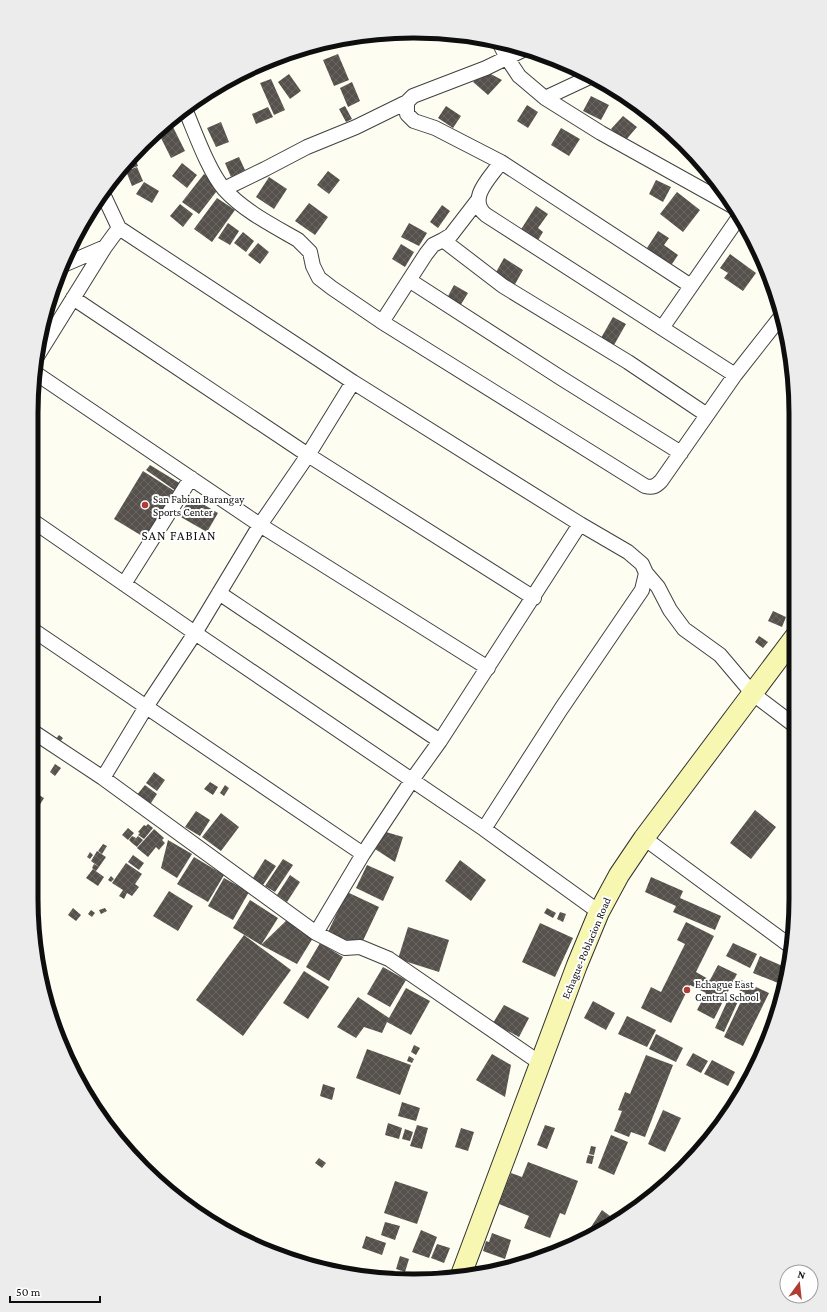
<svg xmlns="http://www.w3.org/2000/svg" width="827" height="1312" font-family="'Crimson Pro',serif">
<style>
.building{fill:url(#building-cross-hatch)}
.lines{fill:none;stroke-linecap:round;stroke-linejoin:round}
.street-casing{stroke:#414141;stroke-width:16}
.secondary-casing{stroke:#303030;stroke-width:22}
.street{stroke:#fff;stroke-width:14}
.secondary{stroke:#f7f7b2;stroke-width:20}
.poi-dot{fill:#b13c33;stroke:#fff;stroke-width:1.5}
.labels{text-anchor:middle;stroke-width:4;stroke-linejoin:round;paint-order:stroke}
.poi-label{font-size:11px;fill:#0e0e0e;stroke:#fff;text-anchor:start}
.street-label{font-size:11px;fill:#0e0e0e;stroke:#fff}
.quarter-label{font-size:13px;letter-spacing:1px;fill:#0e0e0e;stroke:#fff}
.rim{fill:none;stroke:#0e0e0e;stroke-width:5}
</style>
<defs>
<pattern id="building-cross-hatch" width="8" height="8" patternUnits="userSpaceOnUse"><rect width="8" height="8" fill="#56514c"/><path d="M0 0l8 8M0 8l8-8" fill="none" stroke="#696561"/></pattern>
</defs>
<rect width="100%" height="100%" fill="#fefdf1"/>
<path class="building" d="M 338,54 L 349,80 L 334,86 L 323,60 Z
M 487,72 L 502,80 L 488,95 L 473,82 Z
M 289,74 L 301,91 L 290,99 L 278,82 Z
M 271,79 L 285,110 L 274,115 L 260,83 Z
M 352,82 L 360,101 L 348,107 L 340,88 Z
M 591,96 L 609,105 L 601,120 L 583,111 Z
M 527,105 L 538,112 L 528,128 L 517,121 Z
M 345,106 L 352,119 L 346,122 L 339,109 Z
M 446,106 L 461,116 L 453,128 L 438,118 Z
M 268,107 L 273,117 L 256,124 L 252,114 Z
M 623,116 L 637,127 L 625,141 L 611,129 Z
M 221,122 L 229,142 L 216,147 L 207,128 Z
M 172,125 L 185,151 L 171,158 L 158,132 Z
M 561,128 L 580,139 L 569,156 L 551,145 Z
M 134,155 L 138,166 L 125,171 L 123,166 Z
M 239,157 L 245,170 L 231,177 L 225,163 Z
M 182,163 L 197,175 L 187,188 L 172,176 Z
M 137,167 L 143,181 L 132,186 L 126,171 Z
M 328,171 L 340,180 L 329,194 L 317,185 Z
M 204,174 L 220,187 L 199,214 L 182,202 Z
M 269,177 L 287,189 L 274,209 L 256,197 Z
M 656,180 L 671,187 L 663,202 L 649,194 Z
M 144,182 L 159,191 L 152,203 L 136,194 Z
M 677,192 L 700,210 L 683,232 L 660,214 Z
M 217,198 L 235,210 L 212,242 L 194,229 Z
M 309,203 L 328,217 L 315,235 L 295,221 Z
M 180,204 L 193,214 L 183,227 L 170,216 Z
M 442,205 L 450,211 L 438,228 L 430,222 Z
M 536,206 L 548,214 L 538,228 L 543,232 L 537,242 L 520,231 Z
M 228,223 L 239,231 L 230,245 L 218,238 Z
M 409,223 L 427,233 L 419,246 L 401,237 Z
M 658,231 L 669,238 L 664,245 L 678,255 L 670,267 L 645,251 Z
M 243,232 L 254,241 L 246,252 L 234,243 Z
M 258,243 L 269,252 L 260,264 L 248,255 Z
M 401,244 L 414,252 L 405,267 L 392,259 Z
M 730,254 L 756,273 L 743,291 L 724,278 L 728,273 L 720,268 Z
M 504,258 L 523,270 L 514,286 L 495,274 Z
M 454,285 L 468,293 L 460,306 L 447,298 Z
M 613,317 L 626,324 L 614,345 L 601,338 Z
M 150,465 L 181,484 L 176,491 L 146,470 Z
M 143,471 L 176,492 L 147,539 L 114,519 Z
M 191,497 L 218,513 L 207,532 L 179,516 Z
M 773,611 L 786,617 L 782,627 L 768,621 Z
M 759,636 L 768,642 L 763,648 L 755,642 Z
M 59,735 L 63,738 L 59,743 L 55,740 Z
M 55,764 L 61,768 L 55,776 L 50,772 Z
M 154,772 L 165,780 L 157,791 L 146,783 Z
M 210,782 L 218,787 L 213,795 L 204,789 Z
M 145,785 L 157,794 L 149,806 L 136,796 Z
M 225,785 L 229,788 L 224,796 L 220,793 Z
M 32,791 L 44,798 L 31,819 L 32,799 Z
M 755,810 L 776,827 L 751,859 L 730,843 Z
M 196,811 L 210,820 L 200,836 L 185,827 Z
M 221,813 L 239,827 L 221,851 L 202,837 Z
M 148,824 L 153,828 L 144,839 L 138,835 L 140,833 L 138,832 L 144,825 L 146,826 Z
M 128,828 L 134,833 L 128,840 L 122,835 Z
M 154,829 L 164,838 L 162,840 L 165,843 L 159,850 L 156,847 L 148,857 L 137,848 Z
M 386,832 L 403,837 L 395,862 L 375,849 Z
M 132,836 L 136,838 L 132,843 L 129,840 Z
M 138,836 L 143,840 L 137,847 L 132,843 Z
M 168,840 L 192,854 L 177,878 L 161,868 Z
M 103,844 L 107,846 L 102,854 L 98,851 Z
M 97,851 L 106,857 L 99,867 L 91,861 Z
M 90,852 L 93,855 L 90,859 L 87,857 Z
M 133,855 L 144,863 L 139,870 L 128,862 Z
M 194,857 L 224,875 L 208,902 L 177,884 Z
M 265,859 L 276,866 L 263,885 L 253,878 Z
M 283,859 L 293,865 L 275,892 L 265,886 Z
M 460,860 L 486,880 L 471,901 L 445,881 Z
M 126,863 L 142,874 L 135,884 L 139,887 L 132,896 L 127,893 L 124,899 L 119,896 L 123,890 L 112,883 Z
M 94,864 L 99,867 L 96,871 L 92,868 Z
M 367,865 L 394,877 L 383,901 L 356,888 Z
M 93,869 L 104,877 L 98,886 L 86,878 Z
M 290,875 L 300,882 L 287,902 L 277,895 Z
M 111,876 L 114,879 L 111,882 L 108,880 Z
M 651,877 L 683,891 L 680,898 L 721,916 L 715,930 L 673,912 L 676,906 L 645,892 Z
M 224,878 L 249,892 L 233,920 L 208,906 Z
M 169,891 L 193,906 L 178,931 L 153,916 Z
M 347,892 L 379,907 L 360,947 L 328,932 Z
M 250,900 L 278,918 L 261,945 L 233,928 Z
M 73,908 L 81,915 L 76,921 L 68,915 Z
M 105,908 L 107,911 L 101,914 L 99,910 Z
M 547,908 L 556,913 L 553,918 L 544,913 Z
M 91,910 L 95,913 L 92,917 L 88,914 Z
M 560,912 L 566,914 L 563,922 L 557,919 Z
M 290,917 L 316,933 L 297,964 L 261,945 Z
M 686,922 L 714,936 L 696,972 L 710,980 L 718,965 L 737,974 L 714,1019 L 697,1010 L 706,993 L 690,985 L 671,1023 L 641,1008 L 651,987 L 661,992 L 685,944 L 677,940 Z
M 540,923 L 573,938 L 555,977 L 522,962 Z
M 408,927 L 449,940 L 439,972 L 398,959 Z
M 244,935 L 291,970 L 243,1036 L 196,1000 Z
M 320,943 L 343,957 L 329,981 L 306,967 Z
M 733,943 L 757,954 L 750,968 L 726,956 Z
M 760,956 L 787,968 L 783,985 L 753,973 Z
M 383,967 L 406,980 L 390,1007 L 367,994 Z
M 304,971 L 329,987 L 308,1019 L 283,1003 Z
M 739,979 L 769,993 L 743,1046 L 724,1037 L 745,993 L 735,988 Z
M 406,988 L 430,1001 L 411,1035 L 387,1022 L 382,1033 L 364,1027 L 356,1038 L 337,1027 L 358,997 L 389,1018 Z
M 731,993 L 740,997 L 724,1032 L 715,1028 Z
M 593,1001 L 615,1013 L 606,1030 L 584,1018 Z
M 504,1005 L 529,1018 L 519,1037 L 493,1023 Z
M 627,1016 L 656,1030 L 647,1047 L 618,1034 Z
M 769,1022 L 773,1024 L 767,1045 L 760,1042 Z
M 656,1034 L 683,1048 L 676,1062 L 649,1049 Z
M 414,1045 L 420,1048 L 416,1055 L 411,1052 Z
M 367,1049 L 411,1065 L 400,1095 L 356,1078 Z
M 693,1053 L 708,1061 L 701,1073 L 686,1065 Z
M 492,1054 L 511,1065 L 505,1097 L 476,1080 Z
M 646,1055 L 673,1065 L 645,1137 L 631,1132 L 629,1137 L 614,1131 L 622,1111 L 618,1110 L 625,1092 L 630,1094 Z
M 409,1056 L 414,1059 L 412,1063 L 407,1061 Z
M 712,1060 L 735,1072 L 728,1086 L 704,1074 Z
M 743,1076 L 748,1078 L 739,1094 L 735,1092 Z
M 323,1084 L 335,1088 L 332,1100 L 320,1096 Z
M 402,1102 L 420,1108 L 416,1121 L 398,1116 Z
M 663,1110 L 681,1118 L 665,1152 L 648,1144 Z
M 388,1123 L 402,1128 L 399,1139 L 385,1135 Z
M 417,1125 L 428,1128 L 422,1149 L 410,1146 Z
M 545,1125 L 555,1128 L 547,1149 L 537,1145 Z
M 461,1128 L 474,1132 L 468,1151 L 455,1147 Z
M 405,1129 L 413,1132 L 410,1141 L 402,1139 Z
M 611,1135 L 628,1142 L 614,1175 L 598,1168 Z
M 591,1146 L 596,1147 L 594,1155 L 589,1154 Z
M 588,1155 L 594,1156 L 592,1164 L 586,1163 Z
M 319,1158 L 326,1163 L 322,1168 L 315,1163 Z
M 528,1162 L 578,1181 L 565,1215 L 560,1213 L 550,1238 L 524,1228 L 529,1216 L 499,1204 L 511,1173 L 522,1177 Z
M 395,1181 L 428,1192 L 417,1224 L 384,1213 Z
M 602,1210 L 610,1216 L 603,1227 L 596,1230 L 591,1227 Z
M 385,1222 L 400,1226 L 395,1240 L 381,1235 Z
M 421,1230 L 437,1237 L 429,1258 L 412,1252 Z
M 492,1233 L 511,1240 L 505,1259 L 483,1251 L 486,1241 L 489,1242 Z
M 366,1236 L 386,1243 L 382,1255 L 362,1248 Z
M 437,1244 L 450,1248 L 444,1263 L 431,1258 Z
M 400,1256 L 409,1259 L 405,1272 L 396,1269 Z"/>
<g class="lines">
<defs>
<path id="street" d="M 499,42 L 507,58 L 519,76 L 545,98 L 601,133 L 734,207
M 545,98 L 592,76
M 185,109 C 195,132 208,170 224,189 C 244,211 272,225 298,240 L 310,252 L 313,266 L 319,278 L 332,288 L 382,322 L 645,486 C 653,488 656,486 661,481 L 735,375 L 783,314
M 501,162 L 435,128 L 414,121 L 407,114 L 407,102 L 413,96 L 486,68 L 525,49
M 224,189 L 265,169 L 307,147 L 356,127 L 407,102
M 103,194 L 119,228 L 353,382 L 580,524 L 628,552 L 642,564 L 646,573 L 642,590 L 561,709 L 484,829
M 443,240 L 451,235 L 478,200
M 61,266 L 105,247
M 409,280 L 561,378 L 681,453
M 691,286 L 501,162 C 491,177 466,199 486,215 L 735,375
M 73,298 L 308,455 L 534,598
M 382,322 L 426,254 L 433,245 L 443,240 L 503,286 L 628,362 L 707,415
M 662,328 L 739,217
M 36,358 L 105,247 L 119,228
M 34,372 L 260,525 L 488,668
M 33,521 L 195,633 L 484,829 L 599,912
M 646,573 L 658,587 L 670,610 L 684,629 L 720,655 L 753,694 L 794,725
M 124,584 L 191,478
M 219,593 L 440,741
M 33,630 L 363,854
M 32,731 L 103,778 L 316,933 L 345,948 L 360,947 L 389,959 L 540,1063
M 103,778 L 146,707 L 195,633 L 260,525 L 308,455 L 353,382
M 644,838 L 793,948
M 316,933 L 363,854 L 412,780 L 440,741 L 580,524"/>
<path id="secondary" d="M 461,1275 L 577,965 L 599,912 L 619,875 L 644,838 L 794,638"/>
</defs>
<use href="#street" class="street-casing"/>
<use href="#secondary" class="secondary-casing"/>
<use href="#street" class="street"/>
<use href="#secondary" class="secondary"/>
</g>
<g class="poi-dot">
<circle cx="145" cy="505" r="4"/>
<circle cx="687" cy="990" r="4"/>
</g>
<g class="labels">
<g class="poi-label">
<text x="153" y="503">San Fabian Barangay<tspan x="153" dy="13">Sports Center</tspan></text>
<text x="695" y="988">Echague East<tspan x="695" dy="13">Central School</tspan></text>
</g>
<g class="street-label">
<text transform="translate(586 948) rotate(-67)" y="4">Echague-Poblacion Road</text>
</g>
<g class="quarter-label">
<text x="179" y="540">SAN FABIAN</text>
</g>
</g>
<path d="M0 0H827V1312H0ZM413 38H414A375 375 0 0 1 789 413V899A375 375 0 0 1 414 1274H413A375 375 0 0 1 38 899V413A375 375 0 0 1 413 38Z" fill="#ececec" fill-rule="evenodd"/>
<path class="rim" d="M413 38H414A375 375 0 0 1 789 413V899A375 375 0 0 1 414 1274H413A375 375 0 0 1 38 899V413A375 375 0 0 1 413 38Z"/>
<g transform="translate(799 1284) rotate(15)"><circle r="19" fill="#ffffff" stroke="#9f9f9f"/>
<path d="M0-3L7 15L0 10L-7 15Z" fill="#b13c33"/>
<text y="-6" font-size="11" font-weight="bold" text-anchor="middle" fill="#0e0e0e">N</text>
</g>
<path d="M10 1296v6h90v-6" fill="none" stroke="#0e0e0e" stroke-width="2"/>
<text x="16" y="1296" font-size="12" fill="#0e0e0e" stroke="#ffffff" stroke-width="3" paint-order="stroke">50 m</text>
</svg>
